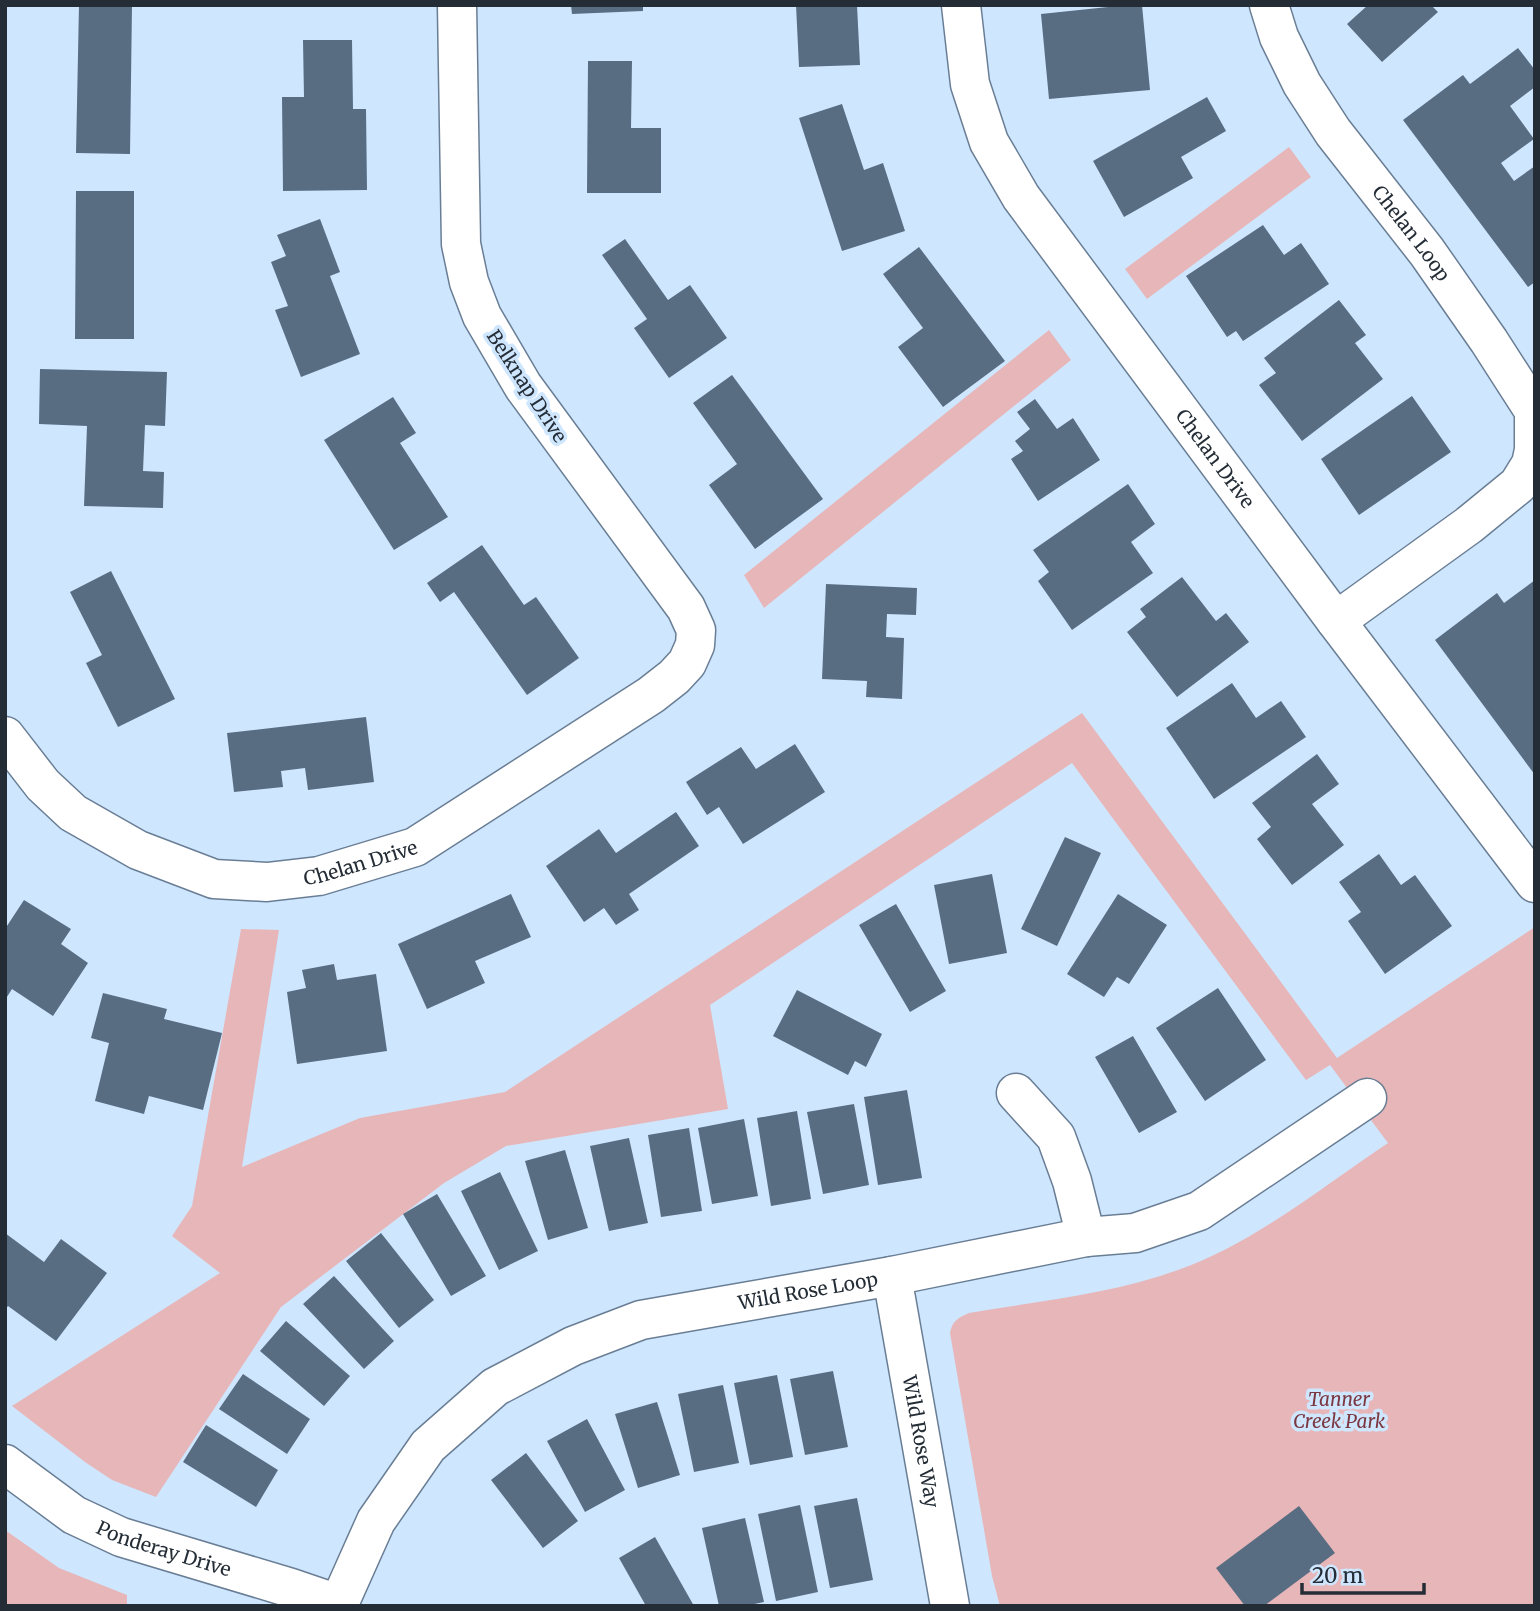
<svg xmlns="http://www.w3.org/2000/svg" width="1540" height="1611" font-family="Merriweather,serif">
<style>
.green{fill:#e7b6b8}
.building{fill:#586d82}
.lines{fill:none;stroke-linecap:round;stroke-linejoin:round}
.street-casing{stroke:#697e94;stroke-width:41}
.street{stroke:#fff;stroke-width:38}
.labels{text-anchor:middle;stroke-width:7;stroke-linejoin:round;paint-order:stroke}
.street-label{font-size:19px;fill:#242d36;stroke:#cfe6ff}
.park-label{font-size:19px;font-style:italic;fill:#7b3840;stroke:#cfe6ff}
</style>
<rect width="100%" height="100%" fill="#cfe6ff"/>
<path class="green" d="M 1289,147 L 1311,177 L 1147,299 L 1125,269 Z
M 1049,330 L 1071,360 L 764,608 L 744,575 Z
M 1082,713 L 1337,1058 L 1535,927 L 1535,1606 L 1000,1606 L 992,1576 L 950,1333 C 952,1321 958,1318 969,1313 C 1038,1301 1112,1294 1178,1270 C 1253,1244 1322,1187 1388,1143 L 1330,1065 L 1306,1080 L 1072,763 L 710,1005 L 728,1109 L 506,1146 L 444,1183 L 281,1307 L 156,1497 L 112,1480 L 85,1462 L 12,1406 L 220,1273 L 172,1236 L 192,1206 L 241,929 L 279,930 L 242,1167 L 360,1118 L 505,1092 Z
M 5,1530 L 59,1568 L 127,1595 L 127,1606 L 5,1606 Z"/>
<path class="building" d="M 79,5 L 132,5 L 130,154 L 76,153 Z
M 571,5 L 643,5 L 643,11 L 572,14 Z
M 796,5 L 857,5 L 860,65 L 799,67 Z
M 1127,5 L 1142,5 L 1150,90 L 1049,99 L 1041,14 Z
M 1368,5 L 1431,5 L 1438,12 L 1382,62 L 1347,24 Z
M 303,40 L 352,40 L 353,109 L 366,109 L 367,190 L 283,191 L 282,97 L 304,97 Z
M 1518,48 L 1535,70 L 1535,87 L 1510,106 L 1534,139 L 1501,163 L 1514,181 L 1535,166 L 1535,282 L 1528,287 L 1403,120 L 1463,75 L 1470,84 Z
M 588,61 L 632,61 L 631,128 L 661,128 L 661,193 L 587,193 Z
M 1207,97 L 1226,131 L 1181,157 L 1193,178 L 1124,217 L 1093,161 Z
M 842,104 L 864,170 L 883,163 L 905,231 L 842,251 L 799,118 Z
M 76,191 L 134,191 L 134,339 L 75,339 Z
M 320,219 L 340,272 L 330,276 L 360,354 L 301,377 L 275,310 L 288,306 L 271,262 L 286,256 L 277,235 Z
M 1263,225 L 1284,255 L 1301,243 L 1329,284 L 1243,341 L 1236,331 L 1227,337 L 1186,276 Z
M 625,239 L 668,300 L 690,285 L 727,338 L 669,378 L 634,328 L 647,319 L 602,255 Z
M 919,247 L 1005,361 L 943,407 L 898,347 L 923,328 L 883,274 Z
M 1339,300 L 1366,335 L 1355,343 L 1383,379 L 1302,441 L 1259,385 L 1276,373 L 1264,358 Z
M 40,369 L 167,372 L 165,426 L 145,425 L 143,471 L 164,472 L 163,508 L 84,506 L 87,426 L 39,424 Z
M 732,375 L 823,499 L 755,549 L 709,485 L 737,464 L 693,403 Z
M 1412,396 L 1451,452 L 1359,515 L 1321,459 Z
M 393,397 L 416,433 L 400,443 L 448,517 L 394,550 L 324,440 Z
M 1035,399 L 1057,429 L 1073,418 L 1100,460 L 1038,501 L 1011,459 L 1023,451 L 1015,441 L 1030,429 L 1017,412 Z
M 1128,484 L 1155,524 L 1131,542 L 1153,573 L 1072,630 L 1038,581 L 1049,572 L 1033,550 Z
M 482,545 L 524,605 L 536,597 L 579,658 L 527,695 L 454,592 L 440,602 L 427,583 Z
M 111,571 L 175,699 L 118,727 L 86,663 L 102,655 L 70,592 Z
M 1182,577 L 1216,621 L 1226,613 L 1249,642 L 1177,697 L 1127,632 L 1146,617 L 1140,609 Z
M 1535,580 L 1535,775 L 1435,640 L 1497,593 L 1504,603 Z
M 826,584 L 917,588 L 916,615 L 887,614 L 886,637 L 904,638 L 902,699 L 866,697 L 867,681 L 822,679 Z
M 1232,683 L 1256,718 L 1281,701 L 1306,737 L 1214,799 L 1166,728 Z
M 366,717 L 374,782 L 308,790 L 305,768 L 281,771 L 283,787 L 234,792 L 227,733 Z
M 795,744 L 825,792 L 743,844 L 719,807 L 707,815 L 686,782 L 741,747 L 756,769 Z
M 1317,754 L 1339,784 L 1312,804 L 1344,845 L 1292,885 L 1257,839 L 1271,827 L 1252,803 Z
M 676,812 L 699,846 L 629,894 L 639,910 L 616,925 L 604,908 L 584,922 L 546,866 L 599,829 L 616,853 Z
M 1065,837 L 1101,853 L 1057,946 L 1021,929 Z
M 1379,854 L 1401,885 L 1415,875 L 1452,926 L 1385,974 L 1348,921 L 1361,912 L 1339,882 Z
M 992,874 L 1007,953 L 949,964 L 934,885 Z
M 511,894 L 531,937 L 475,961 L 485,983 L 427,1009 L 398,944 Z
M 1118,894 L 1167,925 L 1129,984 L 1117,977 L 1104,997 L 1067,974 Z
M 24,900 L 71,929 L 61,944 L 88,963 L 53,1016 L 12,989 L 5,1000 L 5,929 Z
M 896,904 L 946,991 L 910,1012 L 859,925 Z
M 334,964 L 337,980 L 376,974 L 387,1051 L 297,1064 L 287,992 L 306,988 L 302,970 Z
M 1218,988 L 1266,1060 L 1205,1101 L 1156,1028 Z
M 797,990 L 882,1034 L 866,1067 L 855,1061 L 848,1075 L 773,1036 Z
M 103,993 L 167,1009 L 164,1019 L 222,1033 L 203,1110 L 149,1096 L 144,1114 L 95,1101 L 109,1043 L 91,1038 Z
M 1133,1036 L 1177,1112 L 1139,1133 L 1095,1057 Z
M 907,1090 L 922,1178 L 878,1185 L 864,1097 Z
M 854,1104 L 869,1185 L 823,1194 L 807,1112 Z
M 797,1111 L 811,1199 L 771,1206 L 757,1118 Z
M 744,1119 L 758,1196 L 712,1204 L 698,1128 Z
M 689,1128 L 702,1211 L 661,1217 L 648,1135 Z
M 629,1138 L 648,1223 L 609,1231 L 590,1146 Z
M 565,1150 L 588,1228 L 548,1240 L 525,1161 Z
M 500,1172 L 538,1251 L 499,1270 L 461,1191 Z
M 437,1194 L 486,1276 L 451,1296 L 403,1214 Z
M 5,1233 L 44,1262 L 61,1239 L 107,1273 L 56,1341 L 8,1306 L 5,1310 Z
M 381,1233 L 434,1300 L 399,1328 L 346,1261 Z
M 334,1276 L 394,1341 L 364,1369 L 303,1304 Z
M 286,1321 L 350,1376 L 324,1406 L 260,1351 Z
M 833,1371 L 848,1447 L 805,1455 L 790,1379 Z
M 243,1374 L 310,1419 L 287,1454 L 219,1409 Z
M 777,1375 L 793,1457 L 750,1465 L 734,1383 Z
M 723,1385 L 739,1463 L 694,1472 L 678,1394 Z
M 657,1402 L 680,1475 L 638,1488 L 615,1414 Z
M 587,1419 L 625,1490 L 585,1512 L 547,1441 Z
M 206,1425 L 278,1470 L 256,1507 L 183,1462 Z
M 526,1453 L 578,1521 L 543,1548 L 491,1480 Z
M 857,1498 L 873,1580 L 830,1588 L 814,1506 Z
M 800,1505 L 818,1592 L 776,1601 L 758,1514 Z
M 1299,1506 L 1335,1553 L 1264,1606 L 1245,1606 L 1216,1568 Z
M 745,1518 L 764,1602 L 745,1606 L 719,1606 L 702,1528 Z
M 655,1537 L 694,1606 L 646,1606 L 619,1558 Z"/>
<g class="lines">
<defs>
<g id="street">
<path id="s1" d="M 961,5 L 970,84 L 989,142 L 1021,197 L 1336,621 L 1535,883"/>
<path id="s2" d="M 1269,5 L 1279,37 L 1302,84 L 1333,132 L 1427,252 L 1489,341 L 1534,411 L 1534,450 L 1531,464 L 1518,485 L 1469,525 L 1336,621"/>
<path id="s3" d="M 5,736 L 43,785 L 73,813 L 138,850 L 214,879 L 267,882 L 319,876 L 415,847 L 651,695 L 674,677 L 687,663 L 695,645 L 696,630 L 686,608 L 523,386 L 482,316 L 469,282 L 461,244 L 457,5"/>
<path d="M 1016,1093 L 1056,1137 L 1072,1181 L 1086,1237"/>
<path id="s4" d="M 892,1276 L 950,1606"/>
<path id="s5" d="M 5,1464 L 74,1515 L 121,1537 L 291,1588 L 338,1604"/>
<path id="s6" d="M 338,1606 L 376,1521 L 428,1446 L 495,1387 L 573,1346 L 641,1320 L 892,1276 L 1086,1237 L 1135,1233 L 1199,1211 L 1367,1098"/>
</g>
</defs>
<use href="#street" class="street-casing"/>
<use href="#street" class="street"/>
</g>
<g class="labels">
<g class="street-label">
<text dy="7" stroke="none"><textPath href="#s2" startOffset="271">Chelan Loop</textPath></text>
<text transform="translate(527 386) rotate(57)" y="7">Belknap Drive</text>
<text dy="7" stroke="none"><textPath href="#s1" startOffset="530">Chelan Drive</textPath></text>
<text dy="7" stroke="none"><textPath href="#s3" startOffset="408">Chelan Drive</textPath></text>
<text dy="7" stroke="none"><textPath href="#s6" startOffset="604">Wild Rose Loop</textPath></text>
<text dy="7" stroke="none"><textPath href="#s4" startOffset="168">Wild Rose Way</textPath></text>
<text dy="7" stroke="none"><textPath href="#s5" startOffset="182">Ponderay Drive</textPath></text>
</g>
<g class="park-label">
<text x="1339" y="1406">Tanner<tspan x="1339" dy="22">Creek Park</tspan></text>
</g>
</g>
<rect width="1540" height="1611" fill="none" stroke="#242d36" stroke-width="14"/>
<path d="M1302 1583v10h122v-10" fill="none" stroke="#242d36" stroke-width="3.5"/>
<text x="1312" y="1583" font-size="21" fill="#242d36" stroke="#cfe6ff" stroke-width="5" paint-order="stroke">20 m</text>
</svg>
